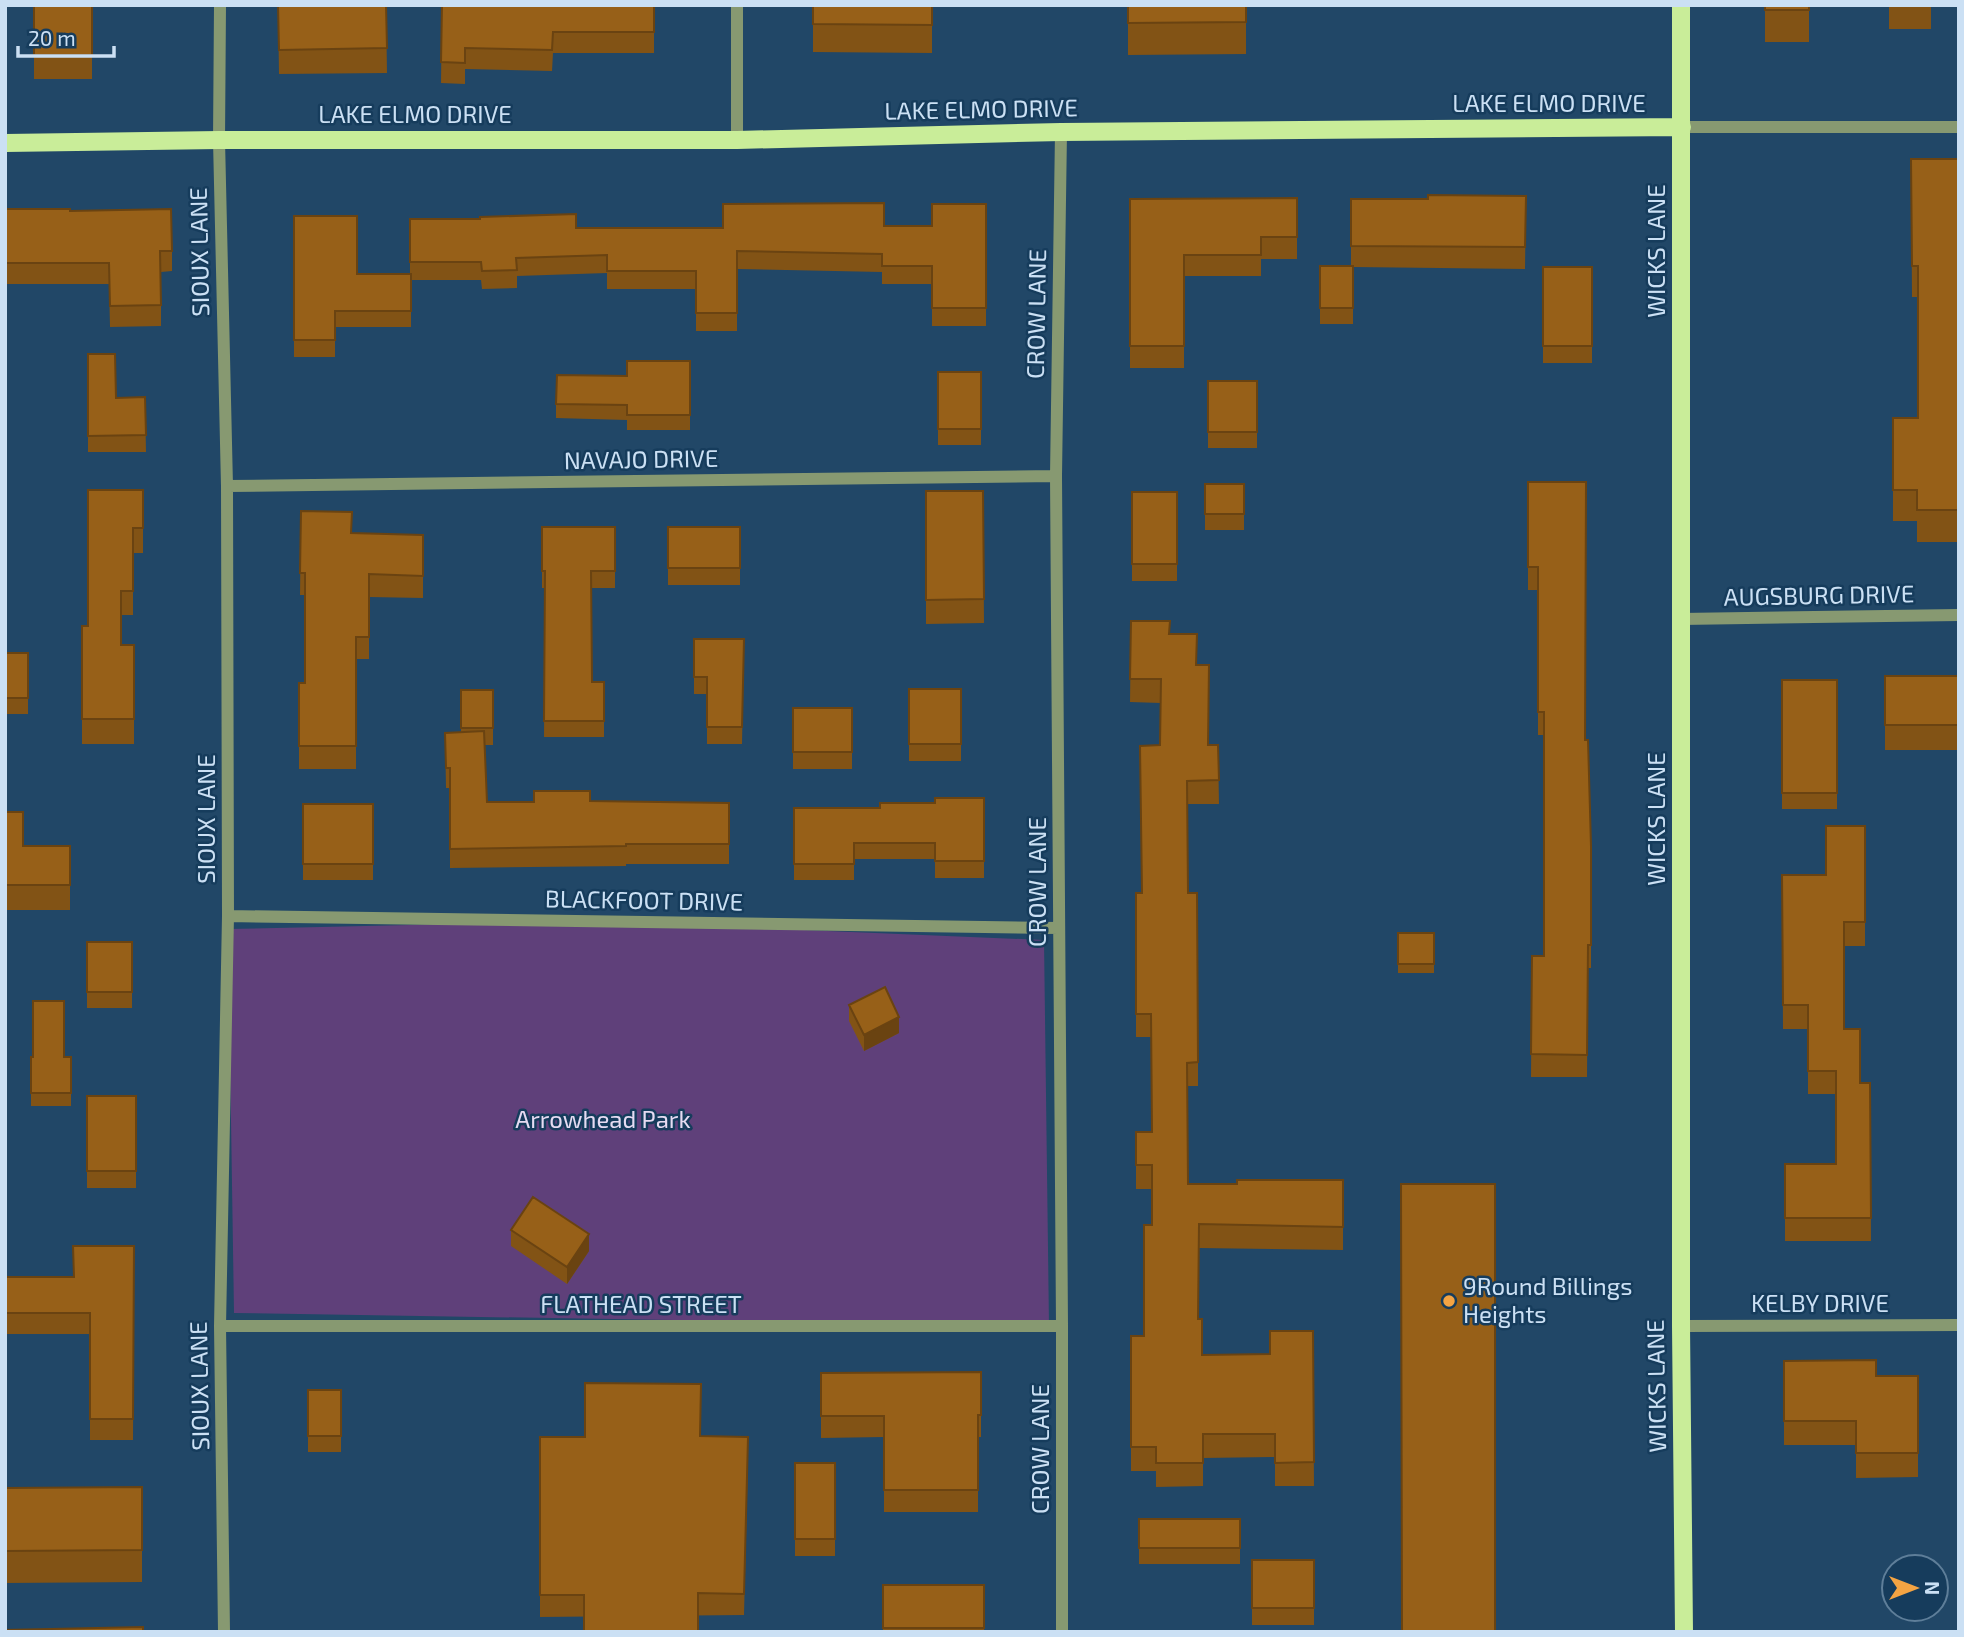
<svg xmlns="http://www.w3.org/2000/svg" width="1964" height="1637" font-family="'Exo 2',sans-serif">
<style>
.green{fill:#5f407a}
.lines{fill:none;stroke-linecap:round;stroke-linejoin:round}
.minor{stroke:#879971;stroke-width:12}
.major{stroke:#c9ed99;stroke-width:18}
.wall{fill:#825315}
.shaded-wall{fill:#6a4311}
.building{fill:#976018;stroke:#6a4311;stroke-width:2}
.poi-dot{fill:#f4a443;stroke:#163c5c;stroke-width:2.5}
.labels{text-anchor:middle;stroke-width:5;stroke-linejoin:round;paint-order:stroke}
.street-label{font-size:24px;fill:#cbe0f4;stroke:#163c5c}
.park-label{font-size:24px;fill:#e6dbf2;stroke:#163c5c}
.poi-label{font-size:24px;fill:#cbe0f4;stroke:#163c5c;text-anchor:start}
</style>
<rect width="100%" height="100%" fill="#214767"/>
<path class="green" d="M 592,921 L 1044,940 L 1049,1326 L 234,1313 L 228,929 Z"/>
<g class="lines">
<path class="minor" d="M 220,5 L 219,140 L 227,486 L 228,916 L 220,1326 L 224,1632
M 737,5 L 737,140
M 1682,127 L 1959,127
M 1061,132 L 1056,476 L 1062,1326 L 1062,1632
M 227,486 L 1056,476
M 1681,619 L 1959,615
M 228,916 L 1059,928
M 220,1326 L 1062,1326
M 1681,1326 L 1959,1325"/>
<path class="major" d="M 1681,5 L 1681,1326 L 1684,1632
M 5,143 L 219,140 L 737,140 L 1061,132 L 1682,127"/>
</g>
<path class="wall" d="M 34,5 L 92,5 L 92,79 L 34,79 Z
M 278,5 L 386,5 L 387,73 L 279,74 Z
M 442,5 L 654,5 L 654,53 L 553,53 L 552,71 L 465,69 L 465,84 L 441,83 Z
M 813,5 L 932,5 L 932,53 L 813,52 Z
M 1128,5 L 1246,5 L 1246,54 L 1128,55 Z
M 1765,5 L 1931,5 L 1931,29 L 1889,29 L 1889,7 L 1809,7 L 1809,42 L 1765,42 Z
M 1911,159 L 1959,159 L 1959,542 L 1917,542 L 1917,521 L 1893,521 L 1893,418 L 1918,418 L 1918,297 L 1912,297 Z
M 1526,196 L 1525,269 L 1353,267 L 1353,324 L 1320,324 L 1320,266 L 1351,266 L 1351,199 L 1428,199 Z
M 1297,198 L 1297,259 L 1261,259 L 1261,276 L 1184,276 L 1184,368 L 1130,368 L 1130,199 Z
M 986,204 L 986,326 L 932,326 L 932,284 L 882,284 L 882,272 L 737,269 L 737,331 L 696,331 L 696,289 L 607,289 L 607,273 L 517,276 L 517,288 L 482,289 L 481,280 L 411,280 L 411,327 L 335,327 L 335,357 L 294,357 L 294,216 L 357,274 L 410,274 L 410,219 L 576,228 L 932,226 Z
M 5,209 L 70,211 L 172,251 L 172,271 L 161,272 L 161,326 L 110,327 L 109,284 L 5,284 Z
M 1543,267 L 1592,267 L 1592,363 L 1543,363 Z
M 88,354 L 116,398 L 145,397 L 146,452 L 88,452 Z
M 690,361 L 690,430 L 627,430 L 627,420 L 556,418 L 556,404 L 627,376 Z
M 938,372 L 981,372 L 981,445 L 938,445 Z
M 1208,381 L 1257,381 L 1257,448 L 1208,448 Z
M 1528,482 L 1585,740 L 1591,846 L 1591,968 L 1588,968 L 1587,1077 L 1531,1077 L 1532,956 L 1544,956 L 1544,735 L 1538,735 L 1538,590 L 1528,590 Z
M 1205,484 L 1244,484 L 1244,530 L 1205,530 Z
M 143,490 L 143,553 L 133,553 L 133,615 L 121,615 L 121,645 L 134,645 L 134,744 L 82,744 L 82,626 L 88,626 Z
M 926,491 L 983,491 L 984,623 L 926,624 Z
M 1132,492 L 1177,492 L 1177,581 L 1132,581 Z
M 301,511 L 352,533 L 423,535 L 423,598 L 369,597 L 369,659 L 356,659 L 356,769 L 299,769 L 299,683 L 305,683 L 305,595 L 300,595 Z
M 542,527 L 615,527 L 615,588 L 591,588 L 592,682 L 604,682 L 604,737 L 544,737 L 545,588 L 542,588 Z
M 668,527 L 740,527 L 740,585 L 668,585 Z
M 1131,621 L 1170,634 L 1197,665 L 1208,745 L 1218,745 L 1219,804 L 1187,804 L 1188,893 L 1198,1062 L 1198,1086 L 1187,1086 L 1188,1184 L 1237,1184 L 1343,1180 L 1343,1250 L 1199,1248 L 1199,1319 L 1202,1355 L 1270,1354 L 1313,1331 L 1314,1486 L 1275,1486 L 1275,1457 L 1203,1458 L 1203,1486 L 1156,1487 L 1156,1471 L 1131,1471 L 1131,1336 L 1144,1336 L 1152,1225 L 1152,1189 L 1136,1189 L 1136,1132 L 1152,1132 L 1151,1037 L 1136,1037 L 1136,893 L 1141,893 L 1160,745 L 1161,703 L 1130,702 Z
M 694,639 L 744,639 L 742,744 L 707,744 L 707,694 L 694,694 Z
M 5,653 L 28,653 L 28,714 L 5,714 Z
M 1885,676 L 1959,676 L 1959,750 L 1885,750 Z
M 1782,680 L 1837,680 L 1837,809 L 1782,809 Z
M 909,689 L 961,689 L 961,761 L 909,761 Z
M 461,690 L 493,690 L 493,745 L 485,745 L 487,802 L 590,801 L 729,803 L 729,864 L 626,864 L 626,866 L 450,868 L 450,788 L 446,788 L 445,733 L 461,732 Z
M 793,708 L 852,708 L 852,769 L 793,769 Z
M 984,798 L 984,878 L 935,878 L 935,859 L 854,859 L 854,880 L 794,880 L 794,808 L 880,808 Z
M 303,804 L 373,804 L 373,880 L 303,880 Z
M 5,812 L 23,846 L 70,846 L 70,910 L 5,910 Z
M 1865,826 L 1865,946 L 1844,946 L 1844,1029 L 1860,1083 L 1870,1083 L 1871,1241 L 1785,1241 L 1785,1164 L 1836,1164 L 1836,1094 L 1808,1094 L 1808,1029 L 1783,1029 L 1782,875 L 1826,875 Z
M 1398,933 L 1434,933 L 1434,973 L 1398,973 Z
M 87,942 L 132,942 L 132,1008 L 87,1008 Z
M 849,1005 L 899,1033 L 864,1051 L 849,1021 Z
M 31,1057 L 71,1057 L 71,1106 L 31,1106 Z
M 87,1096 L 136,1096 L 136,1188 L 87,1188 Z
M 511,1230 L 589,1251 L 567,1284 L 511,1246 Z
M 134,1246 L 133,1440 L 90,1440 L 90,1334 L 5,1334 L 5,1277 L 73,1277 Z
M 1784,1361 L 1876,1376 L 1918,1376 L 1918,1477 L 1856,1478 L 1856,1445 L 1784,1445 Z
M 981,1372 L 981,1437 L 978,1437 L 978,1512 L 884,1512 L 884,1437 L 821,1438 L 821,1373 Z
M 308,1390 L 341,1390 L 341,1452 L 308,1452 Z
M 701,1436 L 748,1459 L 744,1615 L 540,1617 L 540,1437 Z
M 795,1463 L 835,1463 L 835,1556 L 795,1556 Z
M 142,1487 L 142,1582 L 5,1583 L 5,1488 Z
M 1139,1519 L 1240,1519 L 1240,1564 L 1139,1564 Z
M 1252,1560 L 1314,1560 L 1314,1625 L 1252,1625 Z
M 883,1585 L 984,1585 L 984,1632 L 883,1632 Z"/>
<path class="shaded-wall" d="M 899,1017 L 899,1033 L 864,1051 L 864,1035 Z
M 589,1234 L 589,1251 L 567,1284 L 567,1267 Z"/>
<path class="building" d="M 34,5 L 92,5 L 92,55 L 34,55 Z
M 278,5 L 386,5 L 387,48 L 279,50 Z
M 442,5 L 654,5 L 654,32 L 553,32 L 552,50 L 465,48 L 465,63 L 441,62 Z
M 813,5 L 932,5 L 932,25 L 813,24 Z
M 1128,5 L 1246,5 L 1246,22 L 1128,23 Z
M 1765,5 L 1809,5 L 1809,10 L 1765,10 Z
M 1911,159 L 1959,159 L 1959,510 L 1917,510 L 1917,490 L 1893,490 L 1893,418 L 1918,418 L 1918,266 L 1912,266 Z
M 1428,195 L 1526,196 L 1525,247 L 1351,246 L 1351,199 L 1428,199 Z
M 1297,198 L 1297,237 L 1261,237 L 1261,255 L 1184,255 L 1184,346 L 1130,346 L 1130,199 Z
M 884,203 L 884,226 L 932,226 L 932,204 L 986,204 L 986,308 L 932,308 L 932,266 L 882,266 L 882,254 L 737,251 L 737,313 L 696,313 L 696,271 L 607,271 L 607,255 L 516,258 L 517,270 L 482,271 L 481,262 L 410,262 L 410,219 L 480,219 L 480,217 L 576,214 L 576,228 L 723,228 L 723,204 Z
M 5,209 L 70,209 L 70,211 L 171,209 L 172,251 L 160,251 L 161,305 L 110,306 L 109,263 L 5,263 Z
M 294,216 L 357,216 L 357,274 L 411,274 L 411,311 L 335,311 L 335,340 L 294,340 Z
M 1320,266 L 1353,266 L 1353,308 L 1320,308 Z
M 1543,267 L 1592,267 L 1592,346 L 1543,346 Z
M 88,354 L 115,354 L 116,398 L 145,397 L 146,435 L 88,436 Z
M 627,361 L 690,361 L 690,415 L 627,415 L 627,405 L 556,404 L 557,375 L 627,376 Z
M 938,372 L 981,372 L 981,429 L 938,429 Z
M 1208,381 L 1257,381 L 1257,432 L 1208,432 Z
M 1528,482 L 1586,482 L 1585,740 L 1588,740 L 1591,846 L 1591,945 L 1588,945 L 1587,1055 L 1531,1054 L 1532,956 L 1544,956 L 1544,712 L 1538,712 L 1538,567 L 1528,567 Z
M 1205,484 L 1244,484 L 1244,514 L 1205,514 Z
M 88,490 L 143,490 L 143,528 L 133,528 L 133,591 L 121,591 L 121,645 L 134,645 L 134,719 L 82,719 L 82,626 L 88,626 Z
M 926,491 L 983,491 L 984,599 L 926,600 Z
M 1132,492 L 1177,492 L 1177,564 L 1132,564 Z
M 301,511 L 352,512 L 351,533 L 423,535 L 423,576 L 369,574 L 369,637 L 356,637 L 356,746 L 299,746 L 299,683 L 305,683 L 305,573 L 300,573 Z
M 542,527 L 615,527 L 615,571 L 591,571 L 592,682 L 604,682 L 604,721 L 544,721 L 545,571 L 542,571 Z
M 668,527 L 740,527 L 740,568 L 668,568 Z
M 1131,621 L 1170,621 L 1169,634 L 1197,634 L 1196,665 L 1209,665 L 1208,745 L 1218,745 L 1219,780 L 1187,781 L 1188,893 L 1197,893 L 1198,1062 L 1187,1063 L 1188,1184 L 1237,1184 L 1237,1180 L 1343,1180 L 1343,1227 L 1199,1224 L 1198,1319 L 1202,1319 L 1202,1355 L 1270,1354 L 1270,1331 L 1313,1331 L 1314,1462 L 1275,1463 L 1275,1434 L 1203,1434 L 1203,1463 L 1156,1463 L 1156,1447 L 1131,1447 L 1131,1336 L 1144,1336 L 1144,1225 L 1152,1225 L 1152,1165 L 1136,1165 L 1136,1132 L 1152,1132 L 1151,1014 L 1136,1014 L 1136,893 L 1142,893 L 1140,746 L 1160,745 L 1161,679 L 1130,679 Z
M 694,639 L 744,639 L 742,727 L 707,727 L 707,677 L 694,677 Z
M 5,653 L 28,653 L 28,698 L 5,698 Z
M 1885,676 L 1959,676 L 1959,725 L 1885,725 Z
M 1782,680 L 1837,680 L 1837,793 L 1782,793 Z
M 909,689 L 961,689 L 961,744 L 909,744 Z
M 461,690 L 493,690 L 493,728 L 461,728 Z
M 793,708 L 852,708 L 852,752 L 793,752 Z
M 484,731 L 487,802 L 534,802 L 534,791 L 590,791 L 590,801 L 729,803 L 729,844 L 626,844 L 626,846 L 450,849 L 450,768 L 446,768 L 445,733 Z
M 935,798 L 984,798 L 984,861 L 935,861 L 935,843 L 854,843 L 854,864 L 794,864 L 794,808 L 880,808 L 880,803 L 935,803 Z
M 303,804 L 373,804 L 373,864 L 303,864 Z
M 5,812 L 23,812 L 23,846 L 70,846 L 70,885 L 5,885 Z
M 1826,826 L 1865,826 L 1865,922 L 1844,922 L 1844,1029 L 1860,1029 L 1860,1083 L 1870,1083 L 1871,1218 L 1785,1218 L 1785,1164 L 1836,1164 L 1836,1071 L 1808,1071 L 1808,1005 L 1783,1005 L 1782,875 L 1826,875 Z
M 1398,933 L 1434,933 L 1434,964 L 1398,964 Z
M 87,942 L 132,942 L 132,992 L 87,992 Z
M 885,987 L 899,1017 L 864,1035 L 849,1005 Z
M 33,1001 L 64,1001 L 64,1057 L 71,1057 L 71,1093 L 31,1093 L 31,1057 L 33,1057 Z
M 87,1096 L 136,1096 L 136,1171 L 87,1171 Z
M 1401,1184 L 1495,1184 L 1495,1632 L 1402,1632 Z
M 533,1197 L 589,1234 L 567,1267 L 511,1230 Z
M 73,1246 L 134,1246 L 133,1419 L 90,1419 L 90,1313 L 5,1313 L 5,1277 L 74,1277 Z
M 1876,1360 L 1876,1376 L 1918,1376 L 1918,1453 L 1856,1453 L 1856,1421 L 1784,1421 L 1784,1361 Z
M 981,1372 L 981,1415 L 978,1415 L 978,1490 L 884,1490 L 884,1416 L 821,1416 L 821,1373 Z
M 585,1383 L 701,1384 L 700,1436 L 748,1437 L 744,1594 L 698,1593 L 698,1632 L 584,1632 L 584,1595 L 540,1595 L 540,1437 L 585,1437 Z
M 308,1390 L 341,1390 L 341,1436 L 308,1436 Z
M 795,1463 L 835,1463 L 835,1539 L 795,1539 Z
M 142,1487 L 142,1550 L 5,1551 L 5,1488 Z
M 1139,1519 L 1240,1519 L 1240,1548 L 1139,1548 Z
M 1252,1560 L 1314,1560 L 1314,1608 L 1252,1608 Z
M 883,1585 L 984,1585 L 984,1628 L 883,1628 Z
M 143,1627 L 143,1632 L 5,1632 L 5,1630 Z"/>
<circle class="poi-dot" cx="1449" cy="1301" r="7"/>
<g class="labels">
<g class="street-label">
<text x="1549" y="112">LAKE ELMO DRIVE</text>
<text transform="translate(981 110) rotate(-1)" y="8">LAKE ELMO DRIVE</text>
<text x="415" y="123">LAKE ELMO DRIVE</text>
<text transform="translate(1657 251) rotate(-90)" y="8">WICKS LANE</text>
<text transform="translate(200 252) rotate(-91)" y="8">SIOUX LANE</text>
<text transform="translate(1037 314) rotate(-89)" y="8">CROW LANE</text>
<text transform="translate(641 460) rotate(-1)" y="8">NAVAJO DRIVE</text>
<text transform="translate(1819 596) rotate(-1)" y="8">AUGSBURG DRIVE</text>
<text transform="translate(207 819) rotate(-90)" y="8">SIOUX LANE</text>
<text transform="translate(1657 819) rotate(-90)" y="8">WICKS LANE</text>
<text transform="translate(1038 882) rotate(-90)" y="8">CROW LANE</text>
<text transform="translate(644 901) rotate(1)" y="8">BLACKFOOT DRIVE</text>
<text x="1820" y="1312">KELBY DRIVE</text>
<text x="641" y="1313">FLATHEAD STREET</text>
<text transform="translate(200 1386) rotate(-91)" y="8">SIOUX LANE</text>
<text transform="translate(1657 1386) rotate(-91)" y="8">WICKS LANE</text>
<text transform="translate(1041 1449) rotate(-90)" y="8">CROW LANE</text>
</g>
<g class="park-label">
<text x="603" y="1128">Arrowhead Park</text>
</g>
<g class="poi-label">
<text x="1463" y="1295">9Round Billings<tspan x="1463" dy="28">Heights</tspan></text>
</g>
</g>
<rect width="1964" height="1637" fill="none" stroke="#cbe0f4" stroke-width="14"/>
<g transform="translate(1915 1588) rotate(90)"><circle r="33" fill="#163c5c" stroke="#5e7e99" stroke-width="2"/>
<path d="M0-5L12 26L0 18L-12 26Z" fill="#f4a443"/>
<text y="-10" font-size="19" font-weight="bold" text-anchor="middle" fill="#cbe0f4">N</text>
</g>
<path d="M18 46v10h96v-10" fill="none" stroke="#cbe0f4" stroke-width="3.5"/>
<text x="28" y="46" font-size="21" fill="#cbe0f4" stroke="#163c5c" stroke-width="5" paint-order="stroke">20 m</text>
</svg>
